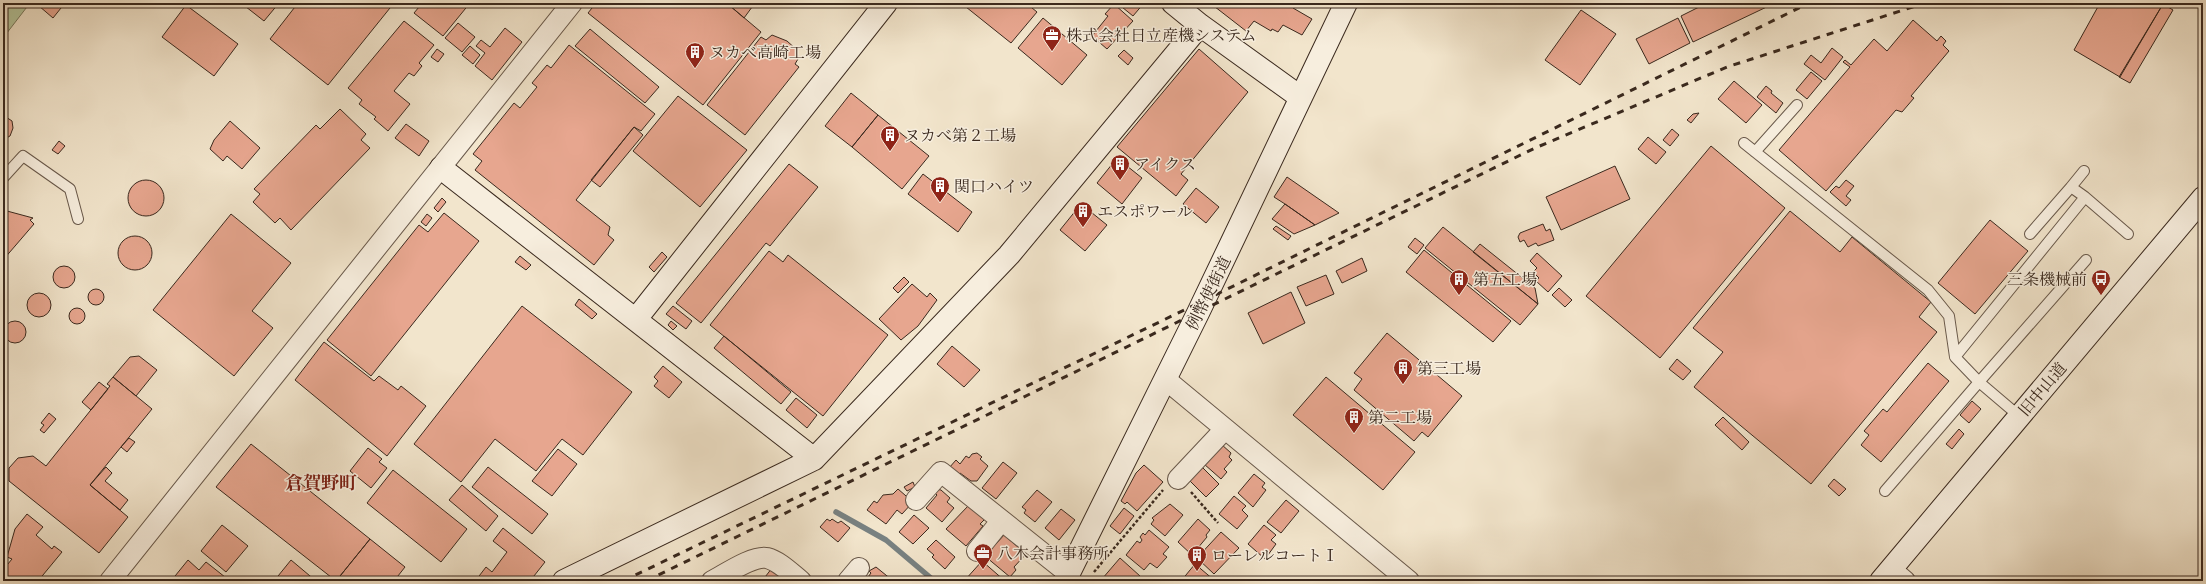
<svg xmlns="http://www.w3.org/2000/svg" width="2206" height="584" font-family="'IM FELL Great Primer','Noto Serif JP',serif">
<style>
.green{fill:#b5c69c;stroke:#78785d}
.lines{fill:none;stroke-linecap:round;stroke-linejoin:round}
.stream{stroke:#788181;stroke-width:5.5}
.building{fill:#e7a68f;stroke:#3a291e}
.lane-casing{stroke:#68584a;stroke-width:12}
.street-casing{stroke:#68584a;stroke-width:22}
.secondary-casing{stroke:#3a291e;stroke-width:24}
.path{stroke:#3a291e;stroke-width:2.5;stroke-dasharray:3 2;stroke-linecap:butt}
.lane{stroke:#f7eede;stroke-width:10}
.street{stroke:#f7eede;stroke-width:20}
.secondary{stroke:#f7eede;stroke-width:22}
.rail{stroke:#3a291e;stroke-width:3;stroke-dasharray:7 7;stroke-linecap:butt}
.labels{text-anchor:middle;stroke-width:3;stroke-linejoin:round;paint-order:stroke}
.poi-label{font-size:16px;fill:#3a291e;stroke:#f7eede;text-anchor:start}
.street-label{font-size:16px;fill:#3a291e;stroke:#f7eede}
.quarter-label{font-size:18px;font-weight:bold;fill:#7a1f14;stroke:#f7eede}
</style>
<rect width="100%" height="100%" fill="#f2e5cc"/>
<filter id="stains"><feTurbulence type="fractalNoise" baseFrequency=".005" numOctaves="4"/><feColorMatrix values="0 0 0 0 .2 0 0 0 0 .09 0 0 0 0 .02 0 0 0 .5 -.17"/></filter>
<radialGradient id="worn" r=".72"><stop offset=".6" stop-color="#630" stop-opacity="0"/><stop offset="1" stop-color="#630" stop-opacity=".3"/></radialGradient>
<path class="green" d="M 3,3 L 30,3 L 3,38 Z"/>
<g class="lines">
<path class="stream" d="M 836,512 L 886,540 L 932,579"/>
</g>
<path class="building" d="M 42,3 L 65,3 L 53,18 L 39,6 Z
M 241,3 L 279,3 L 264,21 Z
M 298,3 L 394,3 L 328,85 L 270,39 Z
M 416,3 L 470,3 L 443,36 L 414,13 L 419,7 Z
M 596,3 L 730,3 L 729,5 L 761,32 L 703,105 L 588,13 Z
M 730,3 L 755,3 L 744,18 L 729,5 Z
M 961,3 L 1026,3 L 1037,12 L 1011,43 Z
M 1117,3 L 1144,3 L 1133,16 Z
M 1210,3 L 1296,3 L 1293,8 L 1312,19 L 1302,35 L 1283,25 L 1278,32 L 1272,29 L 1271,31 L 1254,21 L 1246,31 Z
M 1707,3 L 1775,3 L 1693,42 L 1681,16 Z
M 2100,3 L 2163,4 L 2120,77 L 2074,50 Z
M 1114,4 L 1133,21 L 1107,49 L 1092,36 L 1108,16 L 1105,14 Z
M 2163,4 L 2173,10 L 2130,83 L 2119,77 Z
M 186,5 L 238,44 L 214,76 L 162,37 Z
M 1581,10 L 1616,34 L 1580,85 L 1545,60 Z
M 1043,18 L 1087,55 L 1062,85 L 1018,48 Z
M 1678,18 L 1690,43 L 1649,64 L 1636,39 Z
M 1913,20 L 1937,41 L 1941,36 L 1946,41 L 1943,45 L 1949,51 L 1911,96 L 1914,98 L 1902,112 L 1896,110 L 1826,191 L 1779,150 L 1850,67 L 1843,62 L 1845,60 L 1851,65 L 1874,39 L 1887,51 Z
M 404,21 L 434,45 L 419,63 L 422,66 L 414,76 L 409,73 L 394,91 L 410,104 L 388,131 L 374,119 L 376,117 L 359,104 L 362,100 L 348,88 Z
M 458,23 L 475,37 L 462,52 L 445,38 Z
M 505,28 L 522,42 L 492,80 L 475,66 L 485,53 L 476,46 L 481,40 L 490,47 Z
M 590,29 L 659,87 L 645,103 L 575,46 Z
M 772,35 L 787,41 L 797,50 L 798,59 L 795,64 L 799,67 L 745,135 L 707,105 L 761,37 L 766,40 Z
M 569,45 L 655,114 L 641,131 L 634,127 L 576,200 L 610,227 L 608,235 L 614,240 L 594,265 L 475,170 L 482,161 L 473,154 L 514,103 L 520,108 L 537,87 L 532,83 L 547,65 L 551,68 Z
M 470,46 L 480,55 L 473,64 L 462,55 Z
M 1832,48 L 1843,57 L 1825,80 L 1804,64 L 1811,55 L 1821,63 Z
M 437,49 L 444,54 L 438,62 L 431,57 Z
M 1199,49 L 1248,92 L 1181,174 L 1188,180 L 1176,196 L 1117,147 Z
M 1124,50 L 1133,58 L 1128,65 L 1118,56 Z
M 1811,72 L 1822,81 L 1807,99 L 1796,90 Z
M 1734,81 L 1762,105 L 1746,123 L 1718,99 Z
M 1766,86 L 1772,91 L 1771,93 L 1783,103 L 1776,113 L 1757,97 Z
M 851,93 L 878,115 L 852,147 L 825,126 Z
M 678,96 L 747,150 L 700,207 L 633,151 Z
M 340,109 L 366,134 L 361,140 L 370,148 L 291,230 L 280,218 L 275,223 L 253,202 L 260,194 L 254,189 L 316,125 L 320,129 Z
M 1699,113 L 1691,123 L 1687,120 L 1693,114 Z
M 3,115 L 12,121 L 13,128 L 10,136 L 3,140 Z
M 878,115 L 929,156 L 902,189 L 852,147 Z
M 230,121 L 260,148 L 242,169 L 227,156 L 223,161 L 210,149 L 214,140 Z
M 406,124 L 429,141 L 419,156 L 395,138 Z
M 634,127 L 643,135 L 600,187 L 591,180 Z
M 1672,129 L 1679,135 L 1670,146 L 1663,140 Z
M 1648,137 L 1666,152 L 1656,164 L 1638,149 Z
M 59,141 L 65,146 L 58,154 L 52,150 Z
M 1711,146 L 1785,208 L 1660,358 L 1586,296 Z
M 1117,158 L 1142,178 L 1122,204 L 1097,183 Z
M 789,164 L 818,187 L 770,246 L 766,243 L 701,323 L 676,303 Z
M 1615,166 L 1630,199 L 1561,230 L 1546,197 Z
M 923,174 L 972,212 L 958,232 L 908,194 Z
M 1287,177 L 1339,213 L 1315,225 L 1285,204 L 1274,197 Z
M128 198a18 18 0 1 1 36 0a18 18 0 1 1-36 0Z
M 1846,180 L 1854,186 L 1846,196 L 1851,200 L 1846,206 L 1830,192 L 1836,186 L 1839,188 Z
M 1196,188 L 1219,207 L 1206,223 L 1183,204 Z
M 442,198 L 446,202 L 438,212 L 434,208 Z
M 1081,204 L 1107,225 L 1085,251 L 1060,230 Z
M 1285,204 L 1315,225 L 1294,234 L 1272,219 Z
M 7,211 L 33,218 L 30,220 L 34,224 L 3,260 L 3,216 Z
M 1790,211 L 1840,252 L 1852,237 L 1931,302 L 1919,317 L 1937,332 L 1811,484 L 1694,387 L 1723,352 L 1693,328 Z
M 444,213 L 479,241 L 371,376 L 327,340 L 419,225 L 428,232 Z
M 231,214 L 291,263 L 252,311 L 273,328 L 234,376 L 153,310 Z
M 427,214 L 432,218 L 426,226 L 421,222 Z
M 1990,220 L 2028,251 L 1975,314 L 1938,283 Z
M 1543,224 L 1546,231 L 1550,229 L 1554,240 L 1538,246 L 1536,243 L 1528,247 L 1524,240 L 1520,242 L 1518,237 L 1520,233 Z
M 1276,226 L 1291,236 L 1288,240 L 1273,229 Z
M 1443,227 L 1538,304 L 1520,325 L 1425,248 Z
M118 253a17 17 0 1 1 34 0a17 17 0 1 1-34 0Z
M 1415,238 L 1424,245 L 1417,254 L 1408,247 Z
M 1480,244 L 1535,288 L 1538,304 L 1473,252 Z
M 1424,250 L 1511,321 L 1493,342 L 1406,272 Z
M 769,251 L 783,262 L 788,255 L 888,335 L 823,416 L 710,325 Z
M 662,252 L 667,257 L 654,272 L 649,267 Z
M 1537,253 L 1562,276 L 1548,292 L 1536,281 L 1539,278 L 1533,272 L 1537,268 L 1530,261 Z
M 520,256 L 531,265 L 526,270 L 515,262 Z
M 1362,258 L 1367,271 L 1342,283 L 1336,271 Z
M53 277a11 11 0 1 1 22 0a11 11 0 1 1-22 0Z
M 1326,275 L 1334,294 L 1306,306 L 1297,287 Z
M 904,277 L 909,282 L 898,293 L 893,288 Z
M 912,284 L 927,297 L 930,293 L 937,300 L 918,326 L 901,340 L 879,319 Z
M 1559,288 L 1572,300 L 1565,307 L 1552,295 Z
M88 297a8 8 0 1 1 16 0a8 8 0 1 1-16 0Z
M 1291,292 L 1305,323 L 1263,344 L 1248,313 Z
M27 305a12 12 0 1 1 24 0a12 12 0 1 1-24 0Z
M 579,299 L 597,314 L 592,319 L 575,305 Z
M 522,306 L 632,392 L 583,455 L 562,439 L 536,471 L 495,439 L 461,482 L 414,444 Z
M 673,306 L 692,321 L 686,329 L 666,314 Z
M69 316a8 8 0 1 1 16 0a8 8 0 1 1-16 0Z
M4 332a11 11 0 1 1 22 0a11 11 0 1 1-22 0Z
M 671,321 L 677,326 L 673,330 L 668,325 Z
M 1387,333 L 1462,396 L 1428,437 L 1422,432 L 1414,441 L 1354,390 L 1362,379 L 1354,373 Z
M 724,336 L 791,392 L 781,404 L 714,348 Z
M 324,342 L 374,381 L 379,376 L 398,390 L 401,386 L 426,406 L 387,456 L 295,380 Z
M 952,346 L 980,370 L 964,387 L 937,364 Z
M 139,356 L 157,370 L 136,396 L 113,377 L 130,357 Z
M 1677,359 L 1691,371 L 1683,380 L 1669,369 Z
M 1928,363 L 1949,381 L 1881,462 L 1861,445 L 1869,435 L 1864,431 L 1883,409 L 1887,412 Z
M 663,366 L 682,382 L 669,398 L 654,386 L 658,381 L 654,377 Z
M 113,377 L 152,409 L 90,485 L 128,517 L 99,553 L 9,481 L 9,468 L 18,458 L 33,456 L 46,466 L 110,386 L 107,384 Z
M 1326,377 L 1415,452 L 1383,490 L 1293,415 Z
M 99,382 L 108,389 L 91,410 L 82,402 Z
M 796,398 L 817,415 L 807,428 L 786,410 Z
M 1972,401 L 1981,409 L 1969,423 L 1960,415 Z
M 49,413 L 56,419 L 44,433 L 40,430 L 44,425 L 41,423 Z
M 1723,417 L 1749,442 L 1742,450 L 1715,425 Z
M 1959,429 L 1964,434 L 1952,449 L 1946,444 Z
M 129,438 L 135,442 L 127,452 L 121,447 Z
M 251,444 L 370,539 L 336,581 L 216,487 Z
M 1221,444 L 1231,453 L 1229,457 L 1232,460 L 1224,469 L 1227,472 L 1221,479 L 1204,464 Z
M 368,448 L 382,459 L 379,462 L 387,468 L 371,488 L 350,471 Z
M 558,449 L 577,464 L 552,496 L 532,481 Z
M 977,453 L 982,457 L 980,459 L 988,466 L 977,481 L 971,481 L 960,473 L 958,475 L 949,468 L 956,460 L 960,464 L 966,456 L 969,458 L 972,454 Z
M 1003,462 L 1017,473 L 996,499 L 982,488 Z
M 1144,465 L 1163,482 L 1137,511 L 1127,502 L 1125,504 L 1121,501 L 1136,473 Z
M 106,467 L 112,473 L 105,481 L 128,500 L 120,510 L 90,485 Z
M 488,467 L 548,514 L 532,534 L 472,487 Z
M 1202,467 L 1219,484 L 1206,497 L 1189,480 Z
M 393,470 L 467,529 L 441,562 L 367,503 Z
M 1254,474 L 1265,483 L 1262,487 L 1266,490 L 1253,507 L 1238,493 Z
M 1834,479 L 1846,489 L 1839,496 L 1828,486 Z
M 913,482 L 915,487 L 907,491 L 904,487 Z
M 462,485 L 498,516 L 486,531 L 449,500 Z
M 898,489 L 913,502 L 902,514 L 897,510 L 886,524 L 867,510 L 874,501 L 877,503 L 883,495 L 893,494 Z
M 936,489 L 941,490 L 950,498 L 947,502 L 954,508 L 942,522 L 926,508 L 937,495 L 934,492 Z
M 1037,490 L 1052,502 L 1035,522 L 1024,513 L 1026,510 L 1022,507 Z
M 1234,496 L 1246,506 L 1242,510 L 1248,516 L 1237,529 L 1219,514 Z
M 1286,500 L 1299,511 L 1281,533 L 1267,522 Z
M 1170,504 L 1183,515 L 1165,536 L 1151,524 L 1154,520 L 1152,518 Z
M 969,505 L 985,519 L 980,524 L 983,526 L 966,546 L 946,529 Z
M 1124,508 L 1134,516 L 1120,534 L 1110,526 Z
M 1061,509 L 1075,520 L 1059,540 L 1045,528 Z
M 27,514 L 43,527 L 36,535 L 52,549 L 54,546 L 62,552 L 38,581 L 3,581 L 3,570 L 12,559 L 7,557 L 15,529 Z
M 914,515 L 929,528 L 913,544 L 899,532 Z
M 827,519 L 830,521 L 832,519 L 838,523 L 841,521 L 850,528 L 838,542 L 820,527 Z
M 1198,519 L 1210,530 L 1206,535 L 1207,537 L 1192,555 L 1178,542 Z
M 222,525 L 248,546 L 226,572 L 201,551 Z
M 1264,525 L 1276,535 L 1271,540 L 1276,544 L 1265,559 L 1248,544 Z
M 503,528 L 545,562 L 530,581 L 522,577 L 519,581 L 476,580 L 486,567 L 492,572 L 507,552 L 493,541 Z
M 1149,530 L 1169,547 L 1163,554 L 1167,557 L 1157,568 L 1150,563 L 1144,570 L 1126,555 L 1137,541 L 1140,543 L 1142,540 L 1140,537 L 1143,533 L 1145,535 Z
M 1221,532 L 1239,548 L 1214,574 L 1197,558 Z
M 1004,535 L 1026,554 L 1014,567 L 1016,570 L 1010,577 L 986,557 L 989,554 L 986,551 L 993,543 L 995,545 Z
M 370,539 L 405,567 L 394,581 L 336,581 Z
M 936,540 L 955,557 L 945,569 L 932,557 L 934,555 L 927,549 Z
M 1120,558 L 1140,576 L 1136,581 L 1105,581 L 1102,579 Z
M 188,560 L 199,570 L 206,562 L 230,581 L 171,581 Z
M 291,560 L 316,581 L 274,581 Z
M 982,561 L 1005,581 L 965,580 Z
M 1195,564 L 1214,580 L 1213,581 L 1181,581 Z
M 876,567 L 892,580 L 891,581 L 865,581 L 871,573 L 869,571 Z
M 772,568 L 789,581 L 762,581 Z"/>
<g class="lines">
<defs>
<path id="lane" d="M 1744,143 L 1928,290 L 1949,316 L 1955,357
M 1755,152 L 1797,105
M 2084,171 L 2071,187 L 2085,197
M 3,178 L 23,156 L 70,189 L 78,219
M 2030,234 L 2071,187
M 2086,260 L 1979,382 L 1955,357 L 2085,197 L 2128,234
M 1885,491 L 1979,382 L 2019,416"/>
<path id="street" d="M 1165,379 L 1409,581
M 1178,479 L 1225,429
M 916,500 L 941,472 L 1069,574
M 977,551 L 1001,521
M 1891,569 L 1905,581
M 110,581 L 572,3
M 712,581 C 724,575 753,555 767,558 C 779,561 791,573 801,581
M 848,581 L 859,568"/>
<path id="secondary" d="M 1173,3 L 1200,25 L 1300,97
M 441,168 L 814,459
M 636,319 L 886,3
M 564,581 L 814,459 L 1009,255 L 1200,25
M 1065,581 L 1198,313 L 1346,3
M 1881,581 L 2203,198"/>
</defs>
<use href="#lane" class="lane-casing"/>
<use href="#street" class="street-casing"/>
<use href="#secondary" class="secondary-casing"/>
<path class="path" d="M 1191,492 L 1218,523
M 1094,572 L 1163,490"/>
<use href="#lane" class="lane"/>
<use href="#street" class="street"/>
<use href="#secondary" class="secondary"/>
<path class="rail" d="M 623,581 L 1205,300 L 1809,3
M 646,581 L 1535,148 L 1727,67 L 1925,3"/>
</g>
<defs>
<symbol id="office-pin" viewBox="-11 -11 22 30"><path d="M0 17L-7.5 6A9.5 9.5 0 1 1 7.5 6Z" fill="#8f2418" stroke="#f7eede"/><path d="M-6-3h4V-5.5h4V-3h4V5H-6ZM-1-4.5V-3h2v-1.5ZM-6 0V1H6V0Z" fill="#fff"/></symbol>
<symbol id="building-pin" viewBox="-11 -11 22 30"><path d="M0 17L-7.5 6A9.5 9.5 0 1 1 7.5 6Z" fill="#8f2418" stroke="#f7eede"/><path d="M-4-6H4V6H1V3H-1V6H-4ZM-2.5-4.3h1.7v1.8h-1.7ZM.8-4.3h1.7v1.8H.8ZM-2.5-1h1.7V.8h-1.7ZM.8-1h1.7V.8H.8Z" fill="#fff"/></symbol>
<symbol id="bus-pin" viewBox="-11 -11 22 30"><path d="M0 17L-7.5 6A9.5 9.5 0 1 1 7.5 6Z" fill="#8f2418" stroke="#f7eede"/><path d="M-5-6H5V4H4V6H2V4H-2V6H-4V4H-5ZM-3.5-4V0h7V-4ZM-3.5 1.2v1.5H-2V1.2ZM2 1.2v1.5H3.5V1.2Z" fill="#fff"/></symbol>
</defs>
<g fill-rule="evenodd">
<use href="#office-pin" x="1041" y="24" width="22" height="30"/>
<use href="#building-pin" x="684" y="41" width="22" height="30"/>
<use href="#building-pin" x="879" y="124" width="22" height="30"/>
<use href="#building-pin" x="1109" y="153" width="22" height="30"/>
<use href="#building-pin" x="929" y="175" width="22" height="30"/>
<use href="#building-pin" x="1072" y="200" width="22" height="30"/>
<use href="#building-pin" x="1448" y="268" width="22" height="30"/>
<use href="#bus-pin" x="2090" y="268" width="22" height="30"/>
<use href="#building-pin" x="1392" y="357" width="22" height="30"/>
<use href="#building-pin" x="1343" y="406" width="22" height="30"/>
<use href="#office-pin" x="972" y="542" width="22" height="30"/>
<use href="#building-pin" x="1186" y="544" width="22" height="30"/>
</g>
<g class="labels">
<g class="poi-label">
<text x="1066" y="41">株式会社日立産機システム</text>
<text x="709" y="58">ヌカべ高崎工場</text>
<text x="904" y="141">ヌカべ第２工場</text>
<text x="1134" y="170">アイクス</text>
<text x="954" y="192">関口ハイツ</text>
<text x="1097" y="217">エスポワール</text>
<text x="1473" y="285">第五工場</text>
<text x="2087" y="285" text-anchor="end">三条機械前</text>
<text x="1417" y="374">第三工場</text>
<text x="1368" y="423">第二工場</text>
<text x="997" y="559">八木会計事務所</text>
<text x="1211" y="561">ローレルコートⅠ</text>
</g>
<g class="street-label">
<text transform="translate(1208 293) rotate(-64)" y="6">例幣使街道</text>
<text transform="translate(2042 389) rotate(-50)" y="6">旧中山道</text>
</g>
<g class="quarter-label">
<text x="321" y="489">倉賀野町</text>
</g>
</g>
<rect width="2206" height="584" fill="none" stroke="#f2e5cc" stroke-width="16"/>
<rect x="4" y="4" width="2198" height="576" fill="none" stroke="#3a291e" stroke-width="2"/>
<rect x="8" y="8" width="2190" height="568" fill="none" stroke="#3a291e"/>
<rect width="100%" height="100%" filter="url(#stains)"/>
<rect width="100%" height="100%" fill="url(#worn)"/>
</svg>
